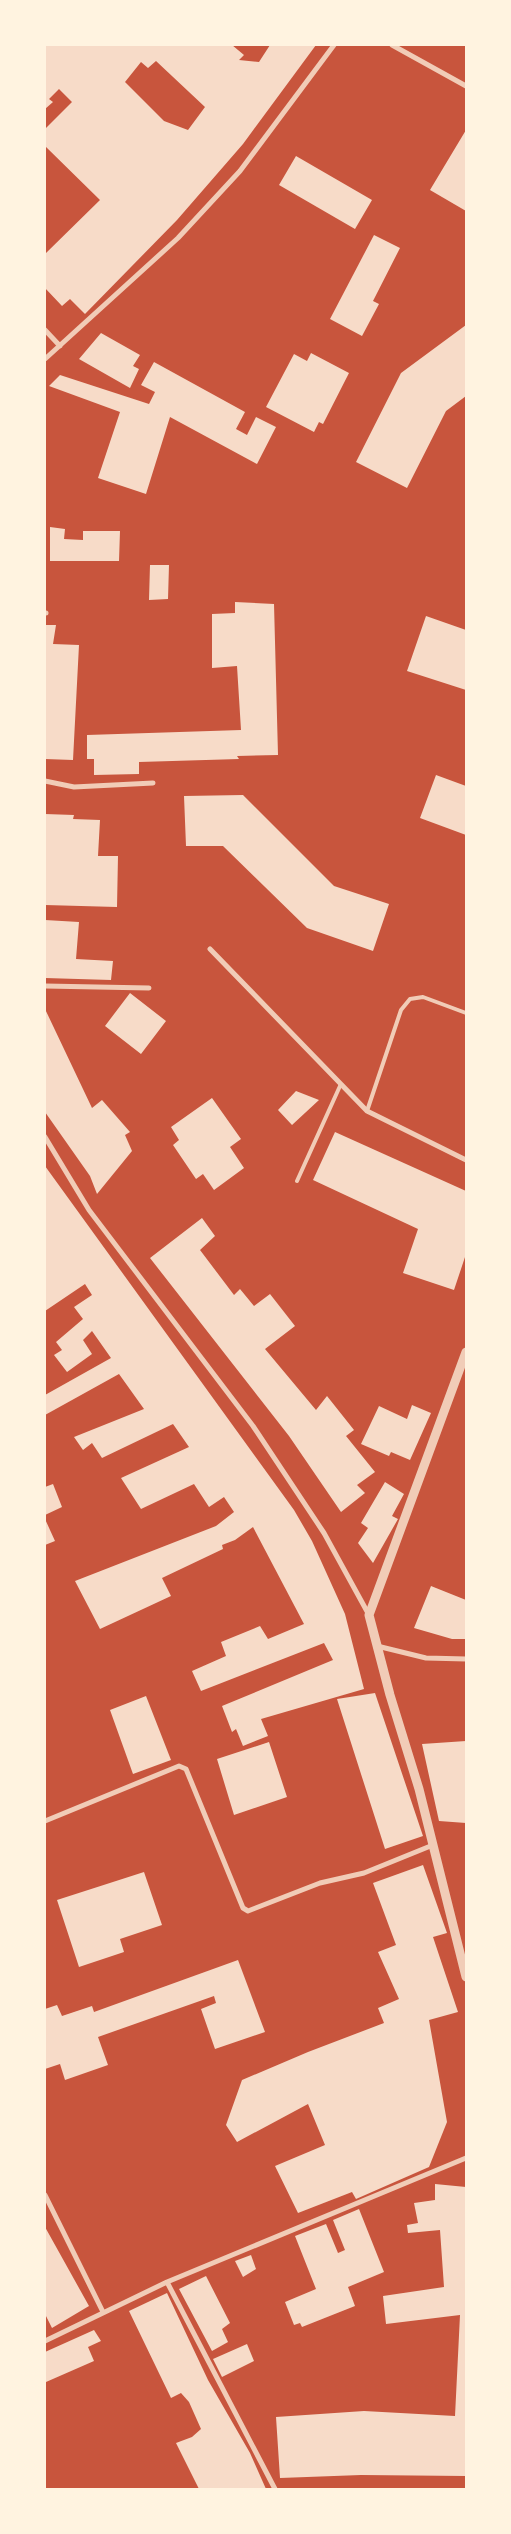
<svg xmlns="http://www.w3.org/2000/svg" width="511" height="2534" font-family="'Asap Condensed',sans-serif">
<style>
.building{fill:#f7dbc8;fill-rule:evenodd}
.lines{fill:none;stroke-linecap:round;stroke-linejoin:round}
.service{stroke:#f1ccb7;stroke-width:4}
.minor{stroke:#f1ccb7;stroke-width:5}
.tertiary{stroke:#f1ccb7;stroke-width:9}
</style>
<rect width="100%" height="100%" fill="#c8553d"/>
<path class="building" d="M 45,45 L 232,45 L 244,55 L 239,60 L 259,62 L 270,45 L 316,45 L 243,144 L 177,220 L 85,314 L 70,299 L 62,306 L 45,288 L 45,254 L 100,200 L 45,146 L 45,129 L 72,102 L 59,89 L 49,99 L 53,102 L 45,109 ZM 156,61 L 205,107 L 188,130 L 164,121 L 125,82 L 141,62 L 148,68 Z
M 466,130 L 466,211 L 430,190 Z
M 296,156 L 372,200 L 355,229 L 279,185 Z
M 374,235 L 400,248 L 373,301 L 379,304 L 362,336 L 330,319 Z
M 466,325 L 466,396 L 446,411 L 407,488 L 356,462 L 401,373 Z
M 101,333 L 140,355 L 133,366 L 139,369 L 130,388 L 79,359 Z
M 311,353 L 349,373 L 323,424 L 319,422 L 314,432 L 266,407 L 294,354 L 307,361 Z
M 154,362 L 245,412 L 236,429 L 247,435 L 256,417 L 276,427 L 257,464 L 170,417 L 146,494 L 98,478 L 120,412 L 49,386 L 60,375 L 149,404 L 155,392 L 141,385 Z
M 50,527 L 65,529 L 64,539 L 83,540 L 83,531 L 120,531 L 119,561 L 50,561 Z
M 150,565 L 169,565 L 168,599 L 149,600 Z
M 235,602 L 274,604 L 278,755 L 237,756 L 239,759 L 139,762 L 139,774 L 94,775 L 94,759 L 87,759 L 87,735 L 241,730 L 237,666 L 212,668 L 212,614 L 235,613 Z
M 426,616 L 466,630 L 466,690 L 407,671 Z
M 45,625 L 56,625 L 53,644 L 79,645 L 73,760 L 45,759 Z
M 436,775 L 466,786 L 466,835 L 420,818 Z
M 243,795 L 334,886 L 389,904 L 373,951 L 307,928 L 223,846 L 186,846 L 184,796 Z
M 45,814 L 74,815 L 73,819 L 100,820 L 98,856 L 118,856 L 117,907 L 45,905 Z
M 45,920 L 79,922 L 76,959 L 113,961 L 111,980 L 45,978 Z
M 130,993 L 166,1021 L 141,1054 L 105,1026 Z
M 45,1009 L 92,1108 L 102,1100 L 130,1132 L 125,1135 L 132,1151 L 97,1194 L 90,1176 L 45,1112 Z
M 296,1091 L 319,1100 L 292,1125 L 278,1110 Z
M 212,1098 L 241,1139 L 230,1147 L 244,1168 L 214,1190 L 203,1174 L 196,1179 L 173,1145 L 179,1140 L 171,1127 Z
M 335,1132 L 466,1191 L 466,1254 L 454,1290 L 403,1273 L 418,1229 L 313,1180 Z
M 45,1166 L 294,1510 L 312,1541 L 345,1614 L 364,1689 L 261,1719 L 268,1736 L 243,1746 L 236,1729 L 232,1732 L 222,1706 L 333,1660 L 324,1643 L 201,1691 L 192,1671 L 226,1656 L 221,1642 L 260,1626 L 268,1639 L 304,1624 L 253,1527 L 235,1540 L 222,1545 L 223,1549 L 162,1578 L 171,1596 L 100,1629 L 75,1581 L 216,1526 L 234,1512 L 224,1497 L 209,1507 L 194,1484 L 141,1509 L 121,1478 L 189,1447 L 173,1424 L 102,1458 L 92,1443 L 83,1450 L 74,1437 L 144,1409 L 119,1374 L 45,1415 L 45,1395 L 111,1358 L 92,1331 L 83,1340 L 92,1354 L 67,1372 L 54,1355 L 62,1350 L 56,1342 L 83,1319 L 74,1307 L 92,1295 L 85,1284 L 45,1311 Z
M 202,1218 L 215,1236 L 200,1250 L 234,1295 L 240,1289 L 254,1306 L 270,1294 L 295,1326 L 265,1349 L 316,1410 L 327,1396 L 354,1430 L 346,1436 L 375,1472 L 357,1485 L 365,1493 L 341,1512 L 289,1436 L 150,1258 Z
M 412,1405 L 431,1413 L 410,1460 L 391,1452 L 389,1456 L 361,1444 L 379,1406 L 407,1419 Z
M 385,1482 L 404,1494 L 392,1516 L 398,1519 L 373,1563 L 358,1543 L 368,1528 L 361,1523 Z
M 53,1484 L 62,1507 L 45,1515 L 45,1487 Z
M 45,1519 L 55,1541 L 45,1545 Z
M 431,1586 L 466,1600 L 466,1639 L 452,1639 L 414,1628 Z
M 375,1693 L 423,1836 L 385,1849 L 337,1699 Z
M 146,1696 L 171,1760 L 133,1774 L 110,1710 Z
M 466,1741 L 466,1823 L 439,1821 L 422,1744 Z
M 269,1742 L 287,1797 L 234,1815 L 217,1759 Z
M 423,1865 L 447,1933 L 433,1937 L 458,2012 L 429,2020 L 447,2122 L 429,2167 L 356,2199 L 352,2192 L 298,2213 L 275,2166 L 325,2145 L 308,2104 L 237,2142 L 226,2125 L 242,2080 L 308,2052 L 384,2023 L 378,2008 L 399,1999 L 378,1952 L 396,1945 L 373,1883 Z
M 144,1872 L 162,1925 L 120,1939 L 124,1952 L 79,1967 L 57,1900 Z
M 238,1960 L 265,2032 L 215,2049 L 201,2009 L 216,2003 L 214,1996 L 98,2037 L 108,2065 L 65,2080 L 60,2064 L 45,2069 L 45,2009 L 57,2005 L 62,2016 L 92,2006 L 94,2012 Z
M 435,2184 L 466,2187 L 466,2476 L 361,2475 L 280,2478 L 276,2417 L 364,2411 L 455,2416 L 460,2315 L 386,2324 L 383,2296 L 444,2287 L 440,2230 L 408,2233 L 407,2225 L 418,2223 L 414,2203 L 435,2200 Z
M 359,2209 L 384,2272 L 348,2287 L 355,2306 L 302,2327 L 300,2323 L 294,2325 L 285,2302 L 316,2289 L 295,2236 L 326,2224 L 338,2253 L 345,2250 L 333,2220 Z
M 45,2227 L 89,2306 L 52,2328 L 45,2314 Z
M 251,2255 L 256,2269 L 243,2277 L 235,2261 Z
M 206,2276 L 230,2323 L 222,2329 L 228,2342 L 212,2351 L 179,2289 Z
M 167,2293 L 208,2380 L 250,2453 L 266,2489 L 199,2489 L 176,2443 L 192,2437 L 201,2429 L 189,2402 L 181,2393 L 171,2398 L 129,2311 Z
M 94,2330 L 101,2341 L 88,2347 L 94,2361 L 46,2382 L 45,2352 Z
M 247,2344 L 254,2361 L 222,2377 L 213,2359 Z"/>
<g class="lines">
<path class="service" d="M 367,1111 L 401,1010 L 410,999 L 423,997 L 466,1013
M 297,1181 L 340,1086"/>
<path class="minor" d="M 392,45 L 466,86
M 45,330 L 60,346
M 45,359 L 178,238 L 240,171 L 334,45
M 45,613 L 46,613
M 45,781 L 74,787 L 153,783
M 210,949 L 367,1111 L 466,1160
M 45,986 L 149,988
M 45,1137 L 89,1210 L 253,1426 L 324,1533 L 369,1615
M 377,1646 L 426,1658 L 466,1659
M 45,1821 L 179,1766 L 186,1769 L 243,1908 L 248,1911 L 320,1883 L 364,1873 L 433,1845
M 45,2195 L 103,2312
M 167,2282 L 275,2489
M 45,2341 L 167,2282 L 466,2158"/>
<path class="tertiary" d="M 466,1352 L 369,1615 L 390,1695 L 419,1789 L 466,1977"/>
</g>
<rect width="511" height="2534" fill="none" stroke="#fff3e0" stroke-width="92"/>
</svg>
